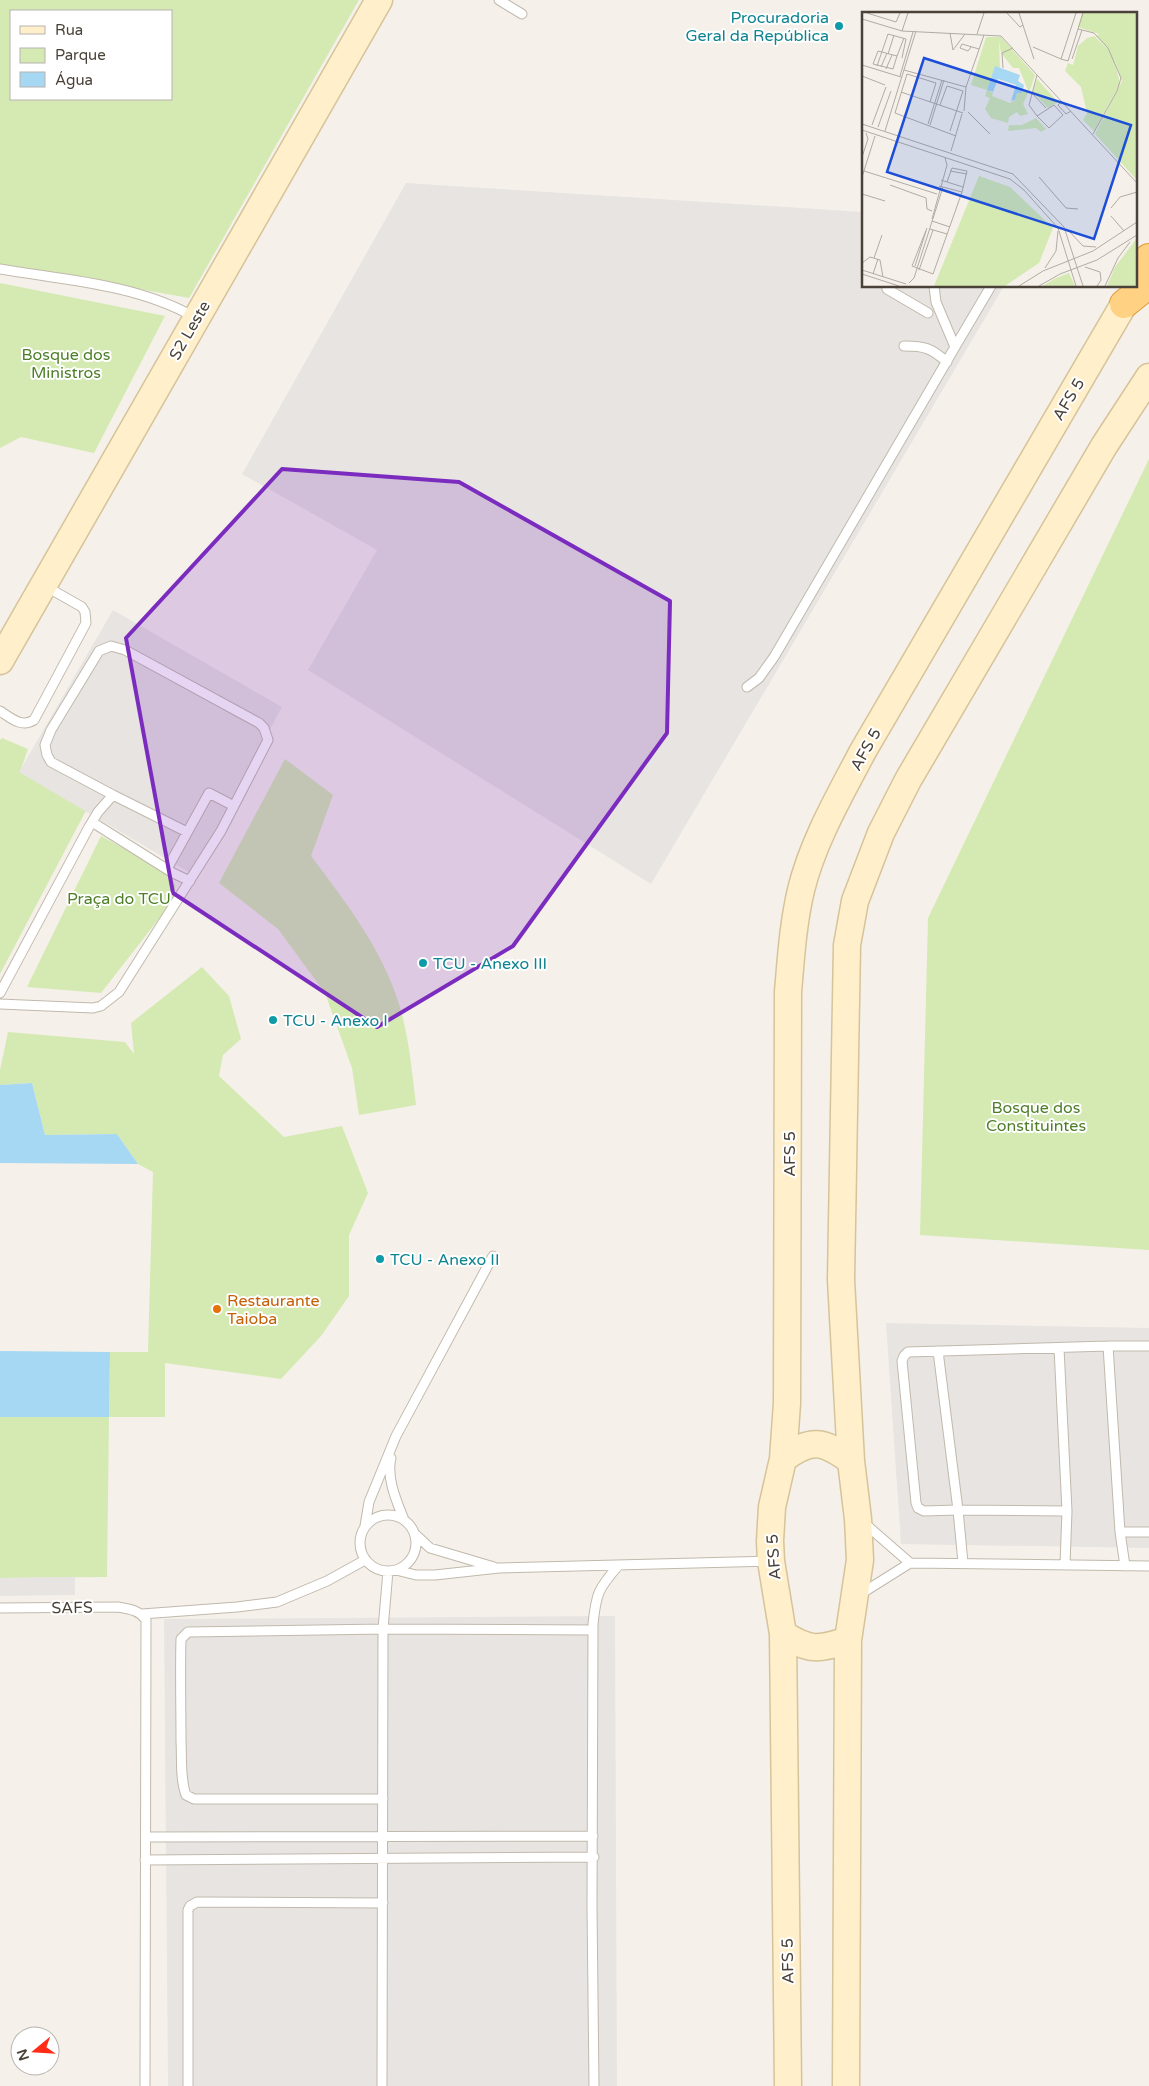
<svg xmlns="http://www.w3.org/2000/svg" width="1149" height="2086" font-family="'Varela Round',sans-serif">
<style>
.green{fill:#d4eab2;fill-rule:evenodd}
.parking{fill:#e7e4e2}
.water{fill:#a6d8f3}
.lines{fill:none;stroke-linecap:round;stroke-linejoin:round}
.service-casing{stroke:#c1b9ac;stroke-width:11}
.secondary-casing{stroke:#d6c399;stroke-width:29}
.trunk-casing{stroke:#e29a37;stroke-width:30}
.service{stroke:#fff;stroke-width:9}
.secondary{stroke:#ffefcb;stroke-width:26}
.trunk{stroke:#ffd183;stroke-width:28}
.marked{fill:#7b2cbf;fill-opacity:0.2;stroke:#7b2cbf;stroke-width:4;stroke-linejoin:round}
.culture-dot{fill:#0f9aa8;stroke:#fff;stroke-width:2}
.food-dot{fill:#e8710a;stroke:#fff;stroke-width:2}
.labels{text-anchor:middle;stroke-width:4;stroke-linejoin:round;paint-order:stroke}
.culture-label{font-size:16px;fill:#0d838f;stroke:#fff;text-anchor:start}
.street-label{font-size:16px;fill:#4a4238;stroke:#fff}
.park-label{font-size:16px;fill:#4e7e28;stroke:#fff}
.food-label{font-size:16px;fill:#c56008;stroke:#fff;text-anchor:start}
.inset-road{fill:none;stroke:#b1aba3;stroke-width:1}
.view{fill:#1d4ed8;fill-opacity:0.15;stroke:#1d4ed8;stroke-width:2.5}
.inset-edge{fill:none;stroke:#4a4238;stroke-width:2.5}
</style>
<rect width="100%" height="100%" fill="#f5f1ea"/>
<path class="green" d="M 0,0 L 359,0 L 189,298 L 0,264 ZM 11,11 L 171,11 L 171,99 L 11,99 Z
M 0,283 L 165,316 L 94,453 L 21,437 L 0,448 Z
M 1149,459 L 1149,1250 L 920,1235 L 928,918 Z
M 2,738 L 28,749 L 20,772 L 89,805 L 0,974 L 0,740 Z
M 285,759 L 333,795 L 311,856 C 345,901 382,949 399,1004 C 409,1037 412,1071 416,1105 L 359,1115 L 352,1068 L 325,993 L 278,929 L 219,883 Z
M 101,836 L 171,874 L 175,886 L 175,898 L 101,993 L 27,987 Z
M 202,967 L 229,996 L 241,1039 L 223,1055 L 219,1076 L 284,1137 L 342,1126 L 368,1193 L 349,1235 L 349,1296 L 321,1336 L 281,1379 L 165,1363 L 165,1417 L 109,1417 L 107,1577 L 0,1578 L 0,1417 L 109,1417 L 110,1352 L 148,1352 L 153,1172 L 138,1164 L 117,1134 L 45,1135 L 32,1083 L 0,1085 L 0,1070 L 8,1032 L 125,1042 L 134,1054 L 131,1023 Z"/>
<path class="parking" d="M 406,183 L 863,212 L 863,286 L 1004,286 L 651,884 L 308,670 L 377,550 L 242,474 Z
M 113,610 L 282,707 L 192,874 L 19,772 Z
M 886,1323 L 1149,1328 L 1149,1548 L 901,1544 Z
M 75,1577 L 75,1595 L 0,1596 L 0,1578 Z
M 615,1616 L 617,2086 L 168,2086 L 164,1619 Z"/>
<path class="water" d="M 32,1083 L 45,1135 L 117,1134 L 138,1164 L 0,1163 L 0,1085 Z
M 0,1351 L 110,1352 L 109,1417 L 0,1417 Z"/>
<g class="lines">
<defs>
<path id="service" d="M 499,0 L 522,14
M 0,269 C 64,280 136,284 194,317
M 887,289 L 928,313
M 904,346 C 925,346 931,348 947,362
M 955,347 L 991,286
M 747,687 L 759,678 L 774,657 L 955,347 L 936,302 L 934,286
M 0,711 C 11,718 21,728 34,720 L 86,623 L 85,612 L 82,607 L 45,586
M 113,795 L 187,832
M 92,822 L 173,873 L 190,881
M 167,869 L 209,793 L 234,806
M 0,993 L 89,827 L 98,812 L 113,795 L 51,762 L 47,755 L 45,745 L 51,730 L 99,651 L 111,646 L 125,650 L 259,723 L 264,728 L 268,740 L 221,831 L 119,992 L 101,1006 L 93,1008 L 0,1004
M 1059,1348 L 1067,1511
M 938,1351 L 958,1510 L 963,1563
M 391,1458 C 386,1478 397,1502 404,1520
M360 1543a28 28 0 1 1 56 0a28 28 0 1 1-56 0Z
M 863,1522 L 910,1563
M 365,1526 L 369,1502 L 396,1436 L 493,1256
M 1120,1532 L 1149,1532
M 415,1534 L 430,1548 L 494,1567
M 1065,1565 L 1067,1511 L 958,1510 L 924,1511 L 918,1508 L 916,1503 L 902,1361 L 904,1356 L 908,1352 L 1108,1346
M 1125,1566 L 1120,1532 L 1108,1346 L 1149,1346
M 396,1570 L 416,1575 L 435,1575 L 499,1568 L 770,1561
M 859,1595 L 910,1563 L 1149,1566
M 0,1608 L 118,1607 C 129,1609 139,1610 146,1620 L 145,2086
M 142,1614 L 237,1607 L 277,1602 L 327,1581 L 365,1560
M 383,1799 L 194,1799 L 186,1795 C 180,1779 182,1758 181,1741 C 181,1707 180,1673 181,1639 L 188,1632 L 383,1629 L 593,1630
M 146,1837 L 593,1836
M 145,1860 L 594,1857
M 188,2086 L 188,1910 L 190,1906 L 197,1902 L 383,1903
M 382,2086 L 383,1629 L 388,1571
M 594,2086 L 592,1907 L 593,1624 C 596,1594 598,1589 618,1566"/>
<path id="secondary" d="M 0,661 L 379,0
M 783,1459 C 811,1438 823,1440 851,1461
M 783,1634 C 809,1651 819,1650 848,1640
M 788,2086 L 783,1634 L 771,1561 L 770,1541 L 772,1507 L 783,1459 L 787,1403 L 788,992 C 791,957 793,924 801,890 C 813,841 840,795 863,751 L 1124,304
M 846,2086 L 848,1640 L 860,1560 L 858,1519 L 851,1461 L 841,1280 L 847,945 L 855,901 L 881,833 L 908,780 L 1104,446 L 1149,377"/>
<path id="trunk" d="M 1135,283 L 1149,258
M 1124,304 L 1149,284"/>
</defs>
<use href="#service" class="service-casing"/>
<use href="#secondary" class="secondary-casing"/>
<use href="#trunk" class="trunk-casing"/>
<use href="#service" class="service"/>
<use href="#secondary" class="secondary"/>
<use href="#trunk" class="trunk"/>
</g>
<path class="marked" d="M 282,469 L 459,482 L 670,601 L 667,733 L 513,946 L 377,1027 L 173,893 L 126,638 Z"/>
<g class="culture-dot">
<circle cx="839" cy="26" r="5"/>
<circle cx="423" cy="963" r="5"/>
<circle cx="273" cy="1020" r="5"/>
<circle cx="380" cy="1259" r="5"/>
</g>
<circle class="food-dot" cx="217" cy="1309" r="5"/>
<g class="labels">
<g class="culture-label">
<text x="829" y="23" text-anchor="end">Procuradoria<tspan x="829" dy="18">Geral da República</tspan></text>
<text x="433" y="969">TCU - Anexo III</text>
<text x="283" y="1026">TCU - Anexo I</text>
<text x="390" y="1265">TCU - Anexo II</text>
</g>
<g class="street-label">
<text transform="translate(189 330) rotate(-60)" y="6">S2 Leste</text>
<text transform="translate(1068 399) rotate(-59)" y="6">AFS 5</text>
<text transform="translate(865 749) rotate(-61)" y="6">AFS 5</text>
<text transform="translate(789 1154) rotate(-90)" y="6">AFS 5</text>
<text transform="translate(773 1557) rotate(-94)" y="6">AFS 5</text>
<text transform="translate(72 1607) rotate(-1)" y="6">SAFS</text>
<text transform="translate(787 1961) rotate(-91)" y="6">AFS 5</text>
</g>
<g class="park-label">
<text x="66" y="360">Bosque dos<tspan x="66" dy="18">Ministros</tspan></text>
<text x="119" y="904">Praça do TCU</text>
<text x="1036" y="1113">Bosque dos<tspan x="1036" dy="18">Constituintes</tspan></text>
</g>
<g class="food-label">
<text x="227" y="1306">Restaurante<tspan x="227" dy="18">Taioba</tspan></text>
</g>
</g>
<g transform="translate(862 12)">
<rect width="275" height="275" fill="#f5f1ea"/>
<path d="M 220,1 L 275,1 L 275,168 L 233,122 L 260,69 L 252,46 L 258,72 L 232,119 L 221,108 L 225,101 L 219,75 L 203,59 L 206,51 L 211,53 L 216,34 L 225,26 L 232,24 L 249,40 L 234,24 L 237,22 L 216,15 ZM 124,25 L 139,25 L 173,63 L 167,81 L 157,56 L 151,56 L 139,41 L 137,29 L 138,56 L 133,55 L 125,78 L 131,81 L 130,84 L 148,91 L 153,88 L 155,81 L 160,81 L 161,78 L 166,81 L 161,92 L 166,102 L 158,104 L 155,100 L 147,105 L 146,111 L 129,106 L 123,97 L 128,86 L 123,84 L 125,78 L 109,73 ZM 175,67 L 196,90 L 186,96 L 171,80 ZM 174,106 L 184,117 L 179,120 L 174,116 L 146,119 L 147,113 L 160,113 ZM 117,164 L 148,175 L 191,216 L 177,251 L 143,274 L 72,274 ZM 275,226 L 275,274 L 245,274 L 253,255 ZM 207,261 L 213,274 L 181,274 L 192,267 Z" fill="#d4eab2"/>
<path d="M 133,54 L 158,63 L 156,69 L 162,73 L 160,81 L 155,81 L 153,88 L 149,89 L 154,73 L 136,67 L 131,80 L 125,78 Z" fill="#a6d8f3"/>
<path class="inset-road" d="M 5,1 L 34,10 L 38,1M 145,1 L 158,15 L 161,13M 157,1 L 172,47M 0,7 L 40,19 L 139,24 L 275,171M 216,17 L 232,21 L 246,36 L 259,66 L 255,79 L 231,122M 40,19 L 46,1M 88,21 L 91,38 L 103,22M 115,22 L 122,1M 109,35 L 106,39 L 98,36 L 100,32 L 117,37M 171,35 L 199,47 L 214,1M 16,39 L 35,44 L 31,57 L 11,52 ZM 26,42 L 32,23M 35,44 L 42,26M 199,47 L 206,49 L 221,1M 210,47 L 220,18M 0,53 L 39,65M 15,54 L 26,22 L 44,27 L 40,46M 19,55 L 25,41M 141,56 L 140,41 L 151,36M 24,57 L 30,43M 42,58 L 104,75M 175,63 L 167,93 L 175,104 L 187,116 L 201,103 L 192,93 L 175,104M 0,64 L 23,73M 38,64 L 51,20M 39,80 L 101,101M 169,80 L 184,96M 200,89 L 196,93 L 204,102 L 209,99M 68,90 L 74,71 L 45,62 L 33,101 L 94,124M 78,93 L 85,74 L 101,79 L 88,119M 102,99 L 104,75 L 122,23M 106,100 L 128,122M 0,112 L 151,162 L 202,215M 66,112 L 80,68M 10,113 L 24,75M 68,113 L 82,68M 16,115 L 29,79M 0,118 L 148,167 L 162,178 L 196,216M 23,119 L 54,19M 89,139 L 100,102M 0,145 L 6,127 L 4,121M 2,159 L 75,182M 88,159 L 105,162M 0,165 L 13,124M 177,165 L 204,196 L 216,197M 79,168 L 85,170 L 90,156 L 105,159 L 100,180M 85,170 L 101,175M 28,173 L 64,186 L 65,197 L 70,199M 0,182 L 23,189M 249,196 L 258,185 L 275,180M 249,204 L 262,219M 70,207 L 85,153 L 83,146M 70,209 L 88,215M 202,215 L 221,274M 65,216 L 50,254 L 71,262 L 100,180 L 77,174M 196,216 L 214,274M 68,217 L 85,222M 206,218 L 221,234 L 234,235M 12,246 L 20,223M 0,251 L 8,245 L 18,248 L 21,265M 53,254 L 64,219M 223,255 L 238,260 L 239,268 L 235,274M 183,256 L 194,239 L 196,219M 0,258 L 44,272M 57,258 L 71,218M 0,262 L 37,274M 11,262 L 16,247M 47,271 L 52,266 L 81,175M 157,274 L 181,259 L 231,239 L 275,210M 177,274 L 198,262 L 235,248 L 275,223M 243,274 L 256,246 L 268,230"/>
<path class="view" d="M 62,46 L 269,113 L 232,227 L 25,160 Z"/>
<rect width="275" height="275" class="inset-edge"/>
</g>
<rect x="10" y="10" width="162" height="90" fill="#ffffff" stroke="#b7b3af"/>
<rect x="20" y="26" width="25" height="8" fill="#ffefcb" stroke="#b7b3af"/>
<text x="55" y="35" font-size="15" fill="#4a4238">Rua</text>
<rect x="20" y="48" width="25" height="15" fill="#d4eab2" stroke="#b7b3af"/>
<text x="55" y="60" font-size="15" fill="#4a4238">Parque</text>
<rect x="20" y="72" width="25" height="15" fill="#a6d8f3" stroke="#b7b3af"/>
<text x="55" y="85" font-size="15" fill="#4a4238">Água</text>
<g transform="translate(35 2051) rotate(252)"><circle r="24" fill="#ffffff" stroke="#b7b3af"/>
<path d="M0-4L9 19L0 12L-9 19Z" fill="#ff2d18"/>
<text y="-8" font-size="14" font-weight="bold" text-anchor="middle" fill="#4a4238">N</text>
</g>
</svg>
